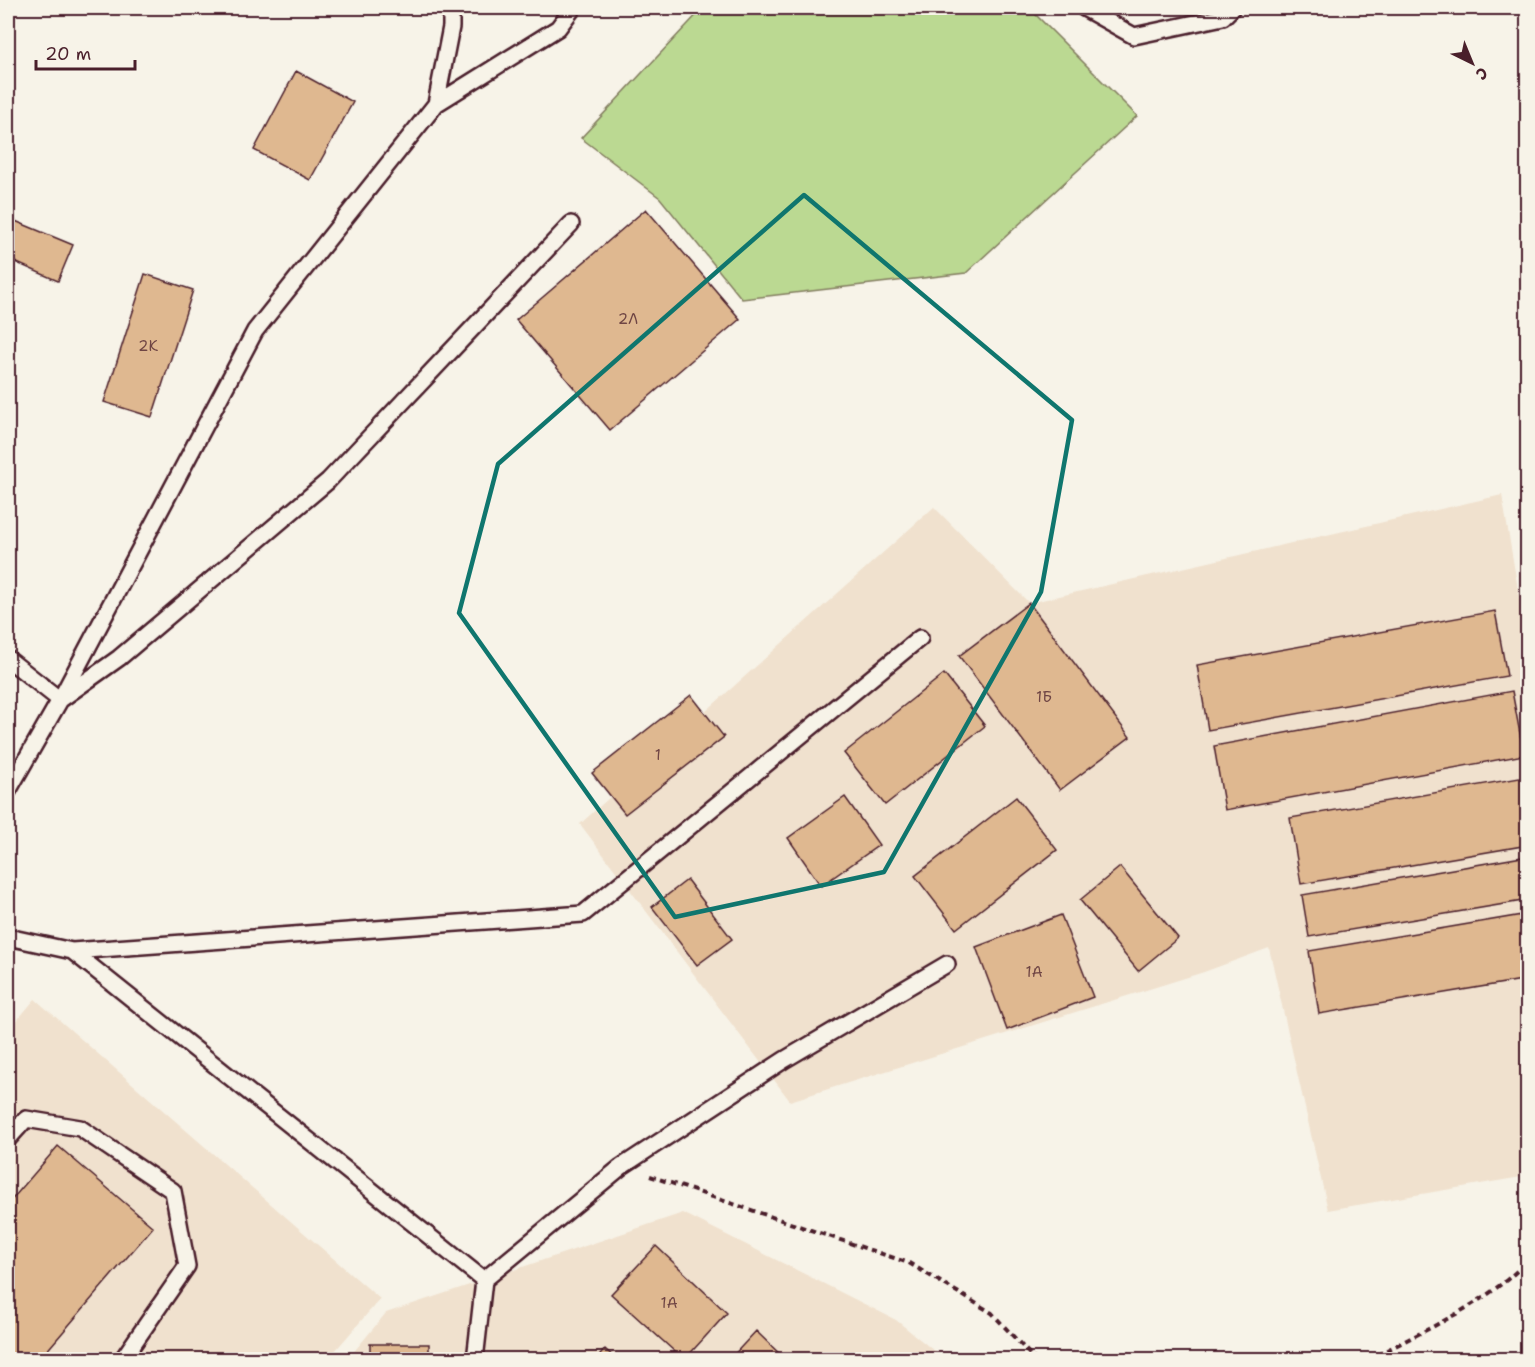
<svg xmlns="http://www.w3.org/2000/svg" width="1535" height="1367" font-family="'Shantell Sans',sans-serif">
<style>
.built{fill:#f0e1ce}
.green{fill:#bbd992;stroke:#827c5e;stroke-width:1.5}
.building{fill:#dfb890;stroke:#4a1f2b;stroke-width:1.5}
.lines{fill:none;stroke-linecap:round;stroke-linejoin:round}
.lane-casing{stroke:#4a1f2b;stroke-width:20}
.path{stroke:#4a1f2b;stroke-width:4;stroke-dasharray:6 4.5;stroke-linecap:butt}
.lane{stroke:#f7f3e8;stroke-width:15}
.marked{fill:none;stroke:#0f766e;stroke-width:4.5;stroke-linejoin:round}
.labels{text-anchor:middle;stroke-width:6;stroke-linejoin:round;paint-order:stroke}
.number-label{font-size:15px;fill:#6f4544}
</style>
<rect width="100%" height="100%" fill="#f7f3e8"/>
<filter id="ink" filterUnits="userSpaceOnUse"><feTurbulence type="fractalNoise" baseFrequency=".0167" numOctaves="2"/><feDisplacementMap in="SourceGraphic" scale="12" xChannelSelector="R" yChannelSelector="G"/><feConvolveMatrix kernelMatrix="1 2 1 2 8 2 1 2 1" color-interpolation-filters="sRGB"/></filter>
<g filter="url(#ink)">
<path class="built" d="M 1502,495 L 1528,649 L 1527,1176 L 1328,1210 L 1269,948 L 1204,972 L 790,1101 L 580,824 L 934,507 L 1029,603 Z
M 35,999 L 380,1299 L 328,1359 L 8,1360 L 8,1031 Z
M 683,1213 L 896,1320 L 944,1359 L 347,1360 L 386,1313 Z"/>
<path class="green" d="M 703,8 L 1029,8 L 1137,116 L 966,273 L 742,299 L 660,198 L 581,138 Z"/>
<path class="building" d="M 296,71 L 353,102 L 310,180 L 254,150 Z
M 646,209 L 740,319 L 610,430 L 516,320 Z
M 8,218 L 73,245 L 58,281 L 8,259 Z
M 145,274 L 193,290 L 152,417 L 104,402 Z
M 1029,603 L 1130,737 L 1060,790 L 959,656 Z
M 1495,611 L 1507,676 L 1208,730 L 1197,665 Z
M 944,674 L 985,726 L 885,805 L 844,753 Z
M 1512,691 L 1524,755 L 1225,810 L 1214,746 Z
M 691,695 L 724,737 L 625,814 L 592,773 Z
M 1525,777 L 1528,795 L 1528,845 L 1301,884 L 1290,818 Z
M 845,797 L 879,845 L 821,886 L 788,838 Z
M 1016,797 L 1057,850 L 956,929 L 915,876 Z
M 1528,856 L 1528,900 L 1309,937 L 1302,895 Z
M 1120,867 L 1178,938 L 1138,971 L 1080,900 Z
M 687,880 L 732,939 L 697,965 L 652,907 Z
M 1528,914 L 1528,979 L 1319,1014 L 1309,951 Z
M 1061,915 L 1093,997 L 1007,1030 L 976,947 Z
M 58,1146 L 153,1227 L 39,1360 L 11,1360 L 8,1356 L 8,1204 Z
M 656,1246 L 727,1313 L 684,1360 L 611,1294 Z
M 756,1331 L 786,1360 L 729,1360 Z
M 370,1344 L 429,1344 L 429,1360 L 370,1360 Z
M 605,1349 L 617,1360 L 596,1360 Z"/>
<g class="lines">
<defs>
<path id="lane" d="M 1084,8 L 1134,36 L 1223,17 L 1232,8
M 436,104 L 451,27 L 451,8
M 8,659 L 60,700 L 119,658 L 328,481 L 571,224
M 8,791 L 60,700 L 255,331 L 436,104 L 558,28 L 573,8
M 8,937 L 72,951 L 484,1280 L 475,1360
M 72,951 L 583,914 L 920,638
M 8,1139 L 26,1119 L 80,1128 L 173,1191 L 187,1266 L 122,1360
M 484,1280 L 621,1167 L 784,1060 L 947,964"/>
</defs>
<use href="#lane" class="lane-casing"/>
<path class="path" d="M 650,1176 L 909,1263 L 992,1313 L 1035,1360
M 1368,1360 C 1422,1331 1486,1305 1528,1260"/>
<use href="#lane" class="lane"/>
</g>
</g>
<path class="marked" d="M 804,195 L 1072,420 L 1041,592 L 884,872 L 675,917 L 459,613 L 498,464 Z"/>
<g class="labels">
<g class="number-label">
<text x="628" y="324">2Л</text>
<text x="148" y="351">2К</text>
<text x="1044" y="702">1Б</text>
<text x="658" y="760">1</text>
<text x="1034" y="977">1А</text>
<text x="669" y="1308">1А</text>
</g>
</g>
<rect width="1535" height="1367" fill="none" stroke="#f7f3e8" stroke-width="30"/>
<rect x="15" y="15" width="1505" height="1337" fill="none" stroke="#4a1f2b" stroke-width="2" filter="url(#ink)"/>
<g transform="translate(1472 63) rotate(137)" stroke="#f7f3e8" stroke-width="4.5" paint-order="stroke">
<path d="M0-4.5L10 22L0 15L-10 22Z" fill="#4a1f2b"/>
<text y="-9" font-size="16" font-weight="bold" text-anchor="middle" fill="#4a1f2b">С</text>
</g>
<path d="M36 60v9h99v-9" fill="none" stroke="#4a1f2b" stroke-width="3"/>
<text x="45" y="60" font-size="18" fill="#4a1f2b" stroke="#f7f3e8" stroke-width="4.5" paint-order="stroke">20 m</text>
</svg>
